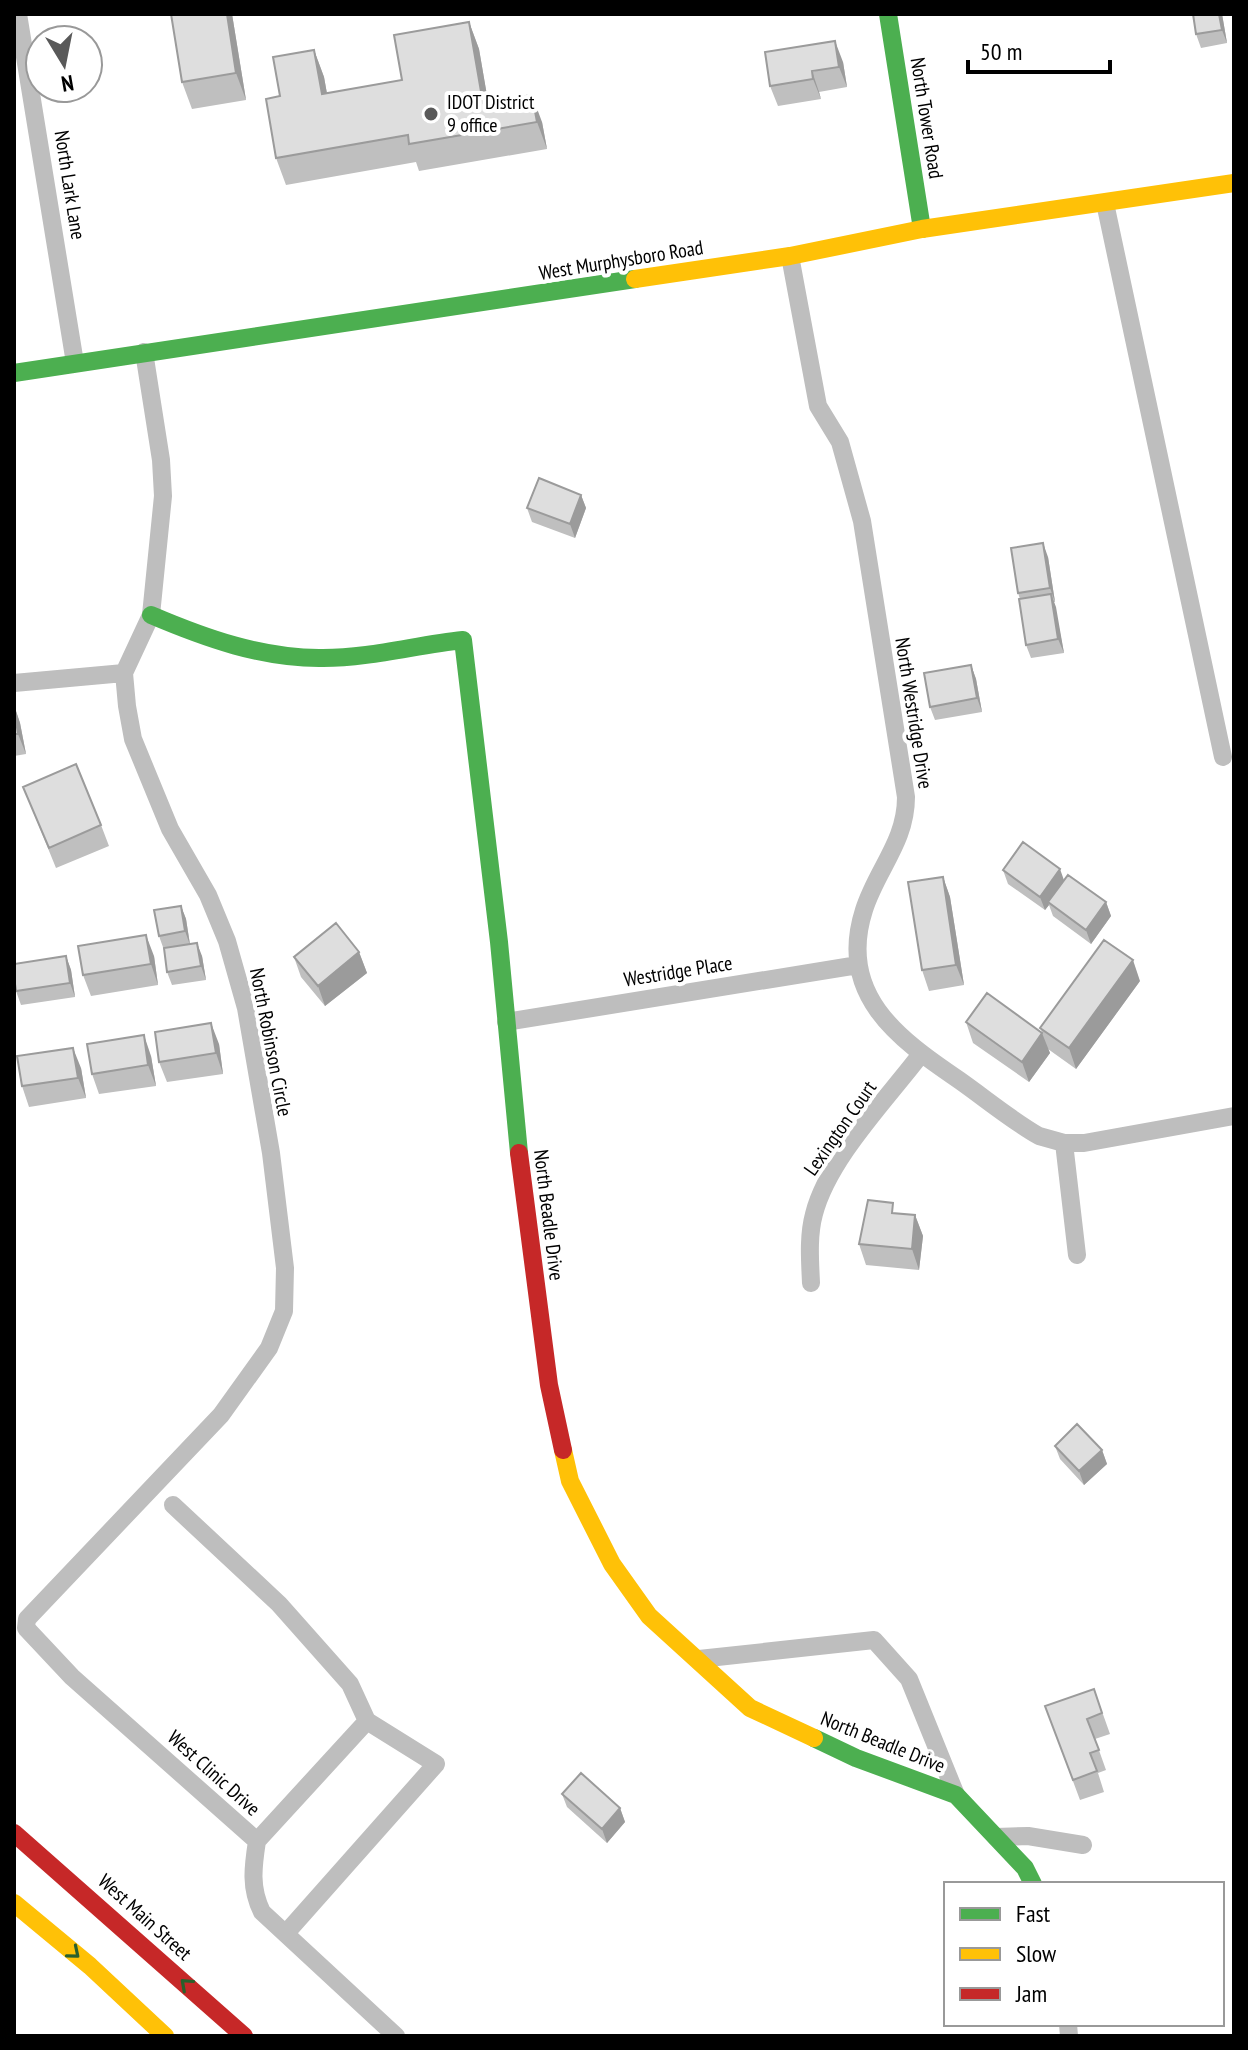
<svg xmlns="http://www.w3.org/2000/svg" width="1248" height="2050" font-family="'PT Sans Narrow',sans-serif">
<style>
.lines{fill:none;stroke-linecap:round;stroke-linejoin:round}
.street{stroke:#bebebe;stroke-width:18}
.fast{stroke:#4caf50;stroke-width:18}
.slow{stroke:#ffc107;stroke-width:18}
.jam{stroke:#c62828;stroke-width:18}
.wall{fill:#bfbfbf}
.shaded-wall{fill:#9b9b9b}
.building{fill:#dedede;stroke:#9b9b9b;stroke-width:2}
.oneway{stroke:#2a602c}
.poi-dot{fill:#595959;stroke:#fff;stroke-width:3}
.labels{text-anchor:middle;stroke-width:8;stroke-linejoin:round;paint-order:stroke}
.poi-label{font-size:20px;fill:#000;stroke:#fff;text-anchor:start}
.street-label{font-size:20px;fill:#000;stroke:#fff}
</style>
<rect width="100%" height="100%" fill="#fff"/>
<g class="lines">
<path class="street" d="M 18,14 L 75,363
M 1105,203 L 1223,757
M 790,256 L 818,406 L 840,442 L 862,521 L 906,797 C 906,842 877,869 864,910 C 837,994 897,1038 959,1080 C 986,1099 1011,1120 1039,1136 L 1064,1143 L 1084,1143 L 1234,1116
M 144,352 L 161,460 L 163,496 L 151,615 L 124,673 L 127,706 L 133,739 L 170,829 L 208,895 L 227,941 L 246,1008 L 271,1153 L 285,1268 L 284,1311 L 269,1348 L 221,1415 L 27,1619 L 26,1628 L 72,1677 L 257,1841
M 14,683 L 124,673
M 506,1022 L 858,965
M 1064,1143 L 1077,1255
M 811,1283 C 810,1260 808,1236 814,1214 C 828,1159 887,1099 921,1054
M 173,1505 L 279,1604 L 350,1684 L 367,1721 L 436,1764 L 287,1932
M 699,1659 L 874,1640 L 909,1679 L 956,1795
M 996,1837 L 1028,1836 L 1083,1845
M 257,1841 C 253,1867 250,1888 262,1912 L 396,2036
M 257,1841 L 367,1721
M 1068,2024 L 1069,2036"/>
<path class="fast" d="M 888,14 L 922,229
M 14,373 L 635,279
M 151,615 C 205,638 263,659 323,658 C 370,658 416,645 463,640 L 499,942 L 519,1153
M 814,1738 L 856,1758 L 956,1795 L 1025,1868 L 1033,1884"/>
<path class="slow" d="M 635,279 L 790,256 L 922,229 L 1234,183
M 563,1450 L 570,1481 L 612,1564 L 649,1616 L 750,1708 L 814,1738
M 14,1903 L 90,1966 L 165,2036"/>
<path class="jam" d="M 519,1153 L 549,1385 L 563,1450
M 14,1833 L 244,2036"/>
</g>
<path class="wall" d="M 232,14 L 246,100 L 192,109 L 182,82 Z
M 1193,14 L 1222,14 L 1227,43 L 1201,48 L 1196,34 Z
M 469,22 L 479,49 L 488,102 L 542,122 L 547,149 L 419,171 L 416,162 L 286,185 L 276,158 L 280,96 L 314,50 L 324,77 L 327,94 L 402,80 Z
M 843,62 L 847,87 L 819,92 L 821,99 L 778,106 L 770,86 Z
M 581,495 L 586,508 L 575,538 L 532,522 L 527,508 Z
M 1048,557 L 1055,602 L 1054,602 L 1064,653 L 1031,658 L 1026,645 L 1020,599 L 1018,593 Z
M 971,665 L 976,679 L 982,712 L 935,720 L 930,707 Z
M 14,705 L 20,723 L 26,754 L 14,756 Z
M 23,787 L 101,825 L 109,846 L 56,868 Z
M 1003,870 L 1064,880 L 1106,902 L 1111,916 L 1091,944 L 1053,916 L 1049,905 L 1045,910 L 1008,884 Z
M 943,877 L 950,897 L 964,985 L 929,991 L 922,970 Z
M 181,906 L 186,919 L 190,944 L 202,956 L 206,980 L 172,985 L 167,972 L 164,950 L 159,936 Z
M 359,952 L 367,973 L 325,1006 L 301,977 L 294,957 Z
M 66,956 L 71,970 L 75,997 L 21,1005 L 16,991 Z
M 154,956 L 158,985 L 91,996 L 83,975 Z
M 1140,981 L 1076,1069 L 1048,1049 L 1050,1053 L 1029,1082 L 973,1043 L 966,1022 L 1042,1032 L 1040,1028 Z
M 219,1044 L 223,1074 L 167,1082 L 159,1062 Z
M 151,1056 L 156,1086 L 99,1094 L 92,1074 Z
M 81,1068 L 86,1098 L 29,1107 L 22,1086 Z
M 897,1214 L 915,1215 L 923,1236 L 919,1270 L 866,1265 L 859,1244 Z
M 1055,1446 L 1102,1450 L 1107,1464 L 1084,1485 L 1060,1459 Z
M 1094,1689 L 1110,1734 L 1095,1739 L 1106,1770 L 1098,1773 L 1104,1792 L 1080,1800 L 1045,1706 Z
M 562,1794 L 620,1808 L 625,1822 L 607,1843 L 567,1807 Z"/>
<path class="shaded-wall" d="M 227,14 L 232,14 L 246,100 L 236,73 Z
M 1219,14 L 1222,14 L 1227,43 L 1222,30 Z
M 469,22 L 479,49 L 493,130 L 483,103 Z
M 835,41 L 843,62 L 847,87 L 839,67 Z
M 314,50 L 324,77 L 332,121 L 322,94 Z
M 812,71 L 819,92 L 821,99 L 813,79 Z
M 532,95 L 542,122 L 547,149 L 537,122 Z
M 581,495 L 586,508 L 575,538 L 570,524 Z
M 1043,543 L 1048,557 L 1055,602 L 1050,588 Z
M 1051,594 L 1056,607 L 1064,653 L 1058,639 Z
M 971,665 L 976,679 L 982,712 L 977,698 Z
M 14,705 L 20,723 L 26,754 L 18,734 Z
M 1060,869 L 1065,883 L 1048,902 L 1049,905 L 1045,910 L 1040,897 Z
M 943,877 L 950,897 L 964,985 L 956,965 Z
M 1106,902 L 1111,916 L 1091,944 L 1086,930 Z
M 181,906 L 186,919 L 190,945 L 185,931 Z
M 146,935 L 154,956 L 158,985 L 151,964 Z
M 197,943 L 202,956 L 206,980 L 201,966 Z
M 359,952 L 367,973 L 325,1006 L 318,986 Z
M 66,956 L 71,970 L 75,997 L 70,983 Z
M 1133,960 L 1140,981 L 1076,1069 L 1069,1048 Z
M 211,1023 L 219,1044 L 223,1074 L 216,1053 Z
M 1042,1033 L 1050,1053 L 1029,1082 L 1022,1062 Z
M 144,1035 L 151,1056 L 156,1086 L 148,1065 Z
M 73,1048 L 81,1068 L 86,1098 L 78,1078 Z
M 915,1215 L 923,1236 L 919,1270 L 912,1249 Z
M 1102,1450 L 1107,1464 L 1084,1485 L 1079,1471 Z
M 620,1808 L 625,1822 L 607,1843 L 602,1829 Z"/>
<path class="building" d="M 171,14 L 227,14 L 236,73 L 182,82 Z
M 1193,14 L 1219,14 L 1222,30 L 1196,34 Z
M 469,22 L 483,103 L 532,95 L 537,122 L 409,144 L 408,135 L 276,158 L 266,99 L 280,96 L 273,57 L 314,50 L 322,94 L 402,80 L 394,35 Z
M 835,41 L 839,67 L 812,71 L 813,79 L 770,86 L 765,52 Z
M 539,478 L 581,495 L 570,524 L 527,508 Z
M 1043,543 L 1050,588 L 1018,593 L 1011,548 Z
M 1051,594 L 1058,639 L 1026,645 L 1019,599 Z
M 971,665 L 977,698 L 930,707 L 924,673 Z
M 14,708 L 18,734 L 14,734 Z
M 76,764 L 101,825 L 49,848 L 23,787 Z
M 1023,842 L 1060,869 L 1040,897 L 1003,870 Z
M 1068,875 L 1106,902 L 1086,930 L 1048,902 Z
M 943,877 L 956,965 L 922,970 L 908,882 Z
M 181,906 L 185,931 L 159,936 L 154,910 Z
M 336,923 L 359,952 L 318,986 L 294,957 Z
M 146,935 L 151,964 L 83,975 L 78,946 Z
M 1104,940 L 1133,960 L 1069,1048 L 1040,1028 Z
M 197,943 L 201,966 L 167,972 L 164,948 Z
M 66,956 L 70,983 L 16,991 L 14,977 L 14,964 Z
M 987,993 L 1042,1033 L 1022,1062 L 966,1022 Z
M 211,1023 L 216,1053 L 159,1062 L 155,1032 Z
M 144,1035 L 148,1065 L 92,1074 L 87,1044 Z
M 73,1048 L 78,1078 L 22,1086 L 17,1056 Z
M 868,1200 L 893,1203 L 892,1213 L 915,1215 L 912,1249 L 859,1244 Z
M 1077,1424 L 1102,1450 L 1079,1471 L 1055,1446 Z
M 1094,1689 L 1102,1713 L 1087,1719 L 1099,1750 L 1090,1753 L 1097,1771 L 1073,1780 L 1045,1706 Z
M 581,1773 L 620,1808 L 602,1829 L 562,1794 Z"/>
<defs><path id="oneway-chevron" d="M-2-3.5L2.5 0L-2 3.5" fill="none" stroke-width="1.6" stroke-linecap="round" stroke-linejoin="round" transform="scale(2)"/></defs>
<g class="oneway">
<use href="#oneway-chevron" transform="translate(74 1953) rotate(40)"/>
<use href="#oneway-chevron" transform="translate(186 1984) rotate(-138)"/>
</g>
<circle class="poi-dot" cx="431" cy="114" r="8"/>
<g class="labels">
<g class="poi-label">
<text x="447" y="109">IDOT District<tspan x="447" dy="23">9 office</tspan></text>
</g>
<g class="street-label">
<text transform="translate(927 118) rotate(81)" y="7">North Tower Road</text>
<text transform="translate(70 185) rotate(81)" y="7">North Lark Lane</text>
<text transform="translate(621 260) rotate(-9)" y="7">West Murphysboro Road</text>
<text transform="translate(914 713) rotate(81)" y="7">North Westridge Drive</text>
<text transform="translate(678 971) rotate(-9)" y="7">Westridge Place</text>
<text transform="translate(271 1042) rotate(79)" y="7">North Robinson Circle</text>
<text transform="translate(840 1128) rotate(-55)" y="7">Lexington Court</text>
<text transform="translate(549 1215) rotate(83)" y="7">North Beadle Drive</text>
<text transform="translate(883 1742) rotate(22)" y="7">North Beadle Drive</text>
<text transform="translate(214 1773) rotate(42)" y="7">West Clinic Drive</text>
<text transform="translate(145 1917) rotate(42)" y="7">West Main Street</text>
</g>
</g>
<rect width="1248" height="2050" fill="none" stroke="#000000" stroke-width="32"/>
<rect x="944" y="1882" width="280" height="144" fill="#ffffff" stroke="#999999" stroke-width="2"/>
<rect x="960" y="1908" width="40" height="12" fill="#4caf50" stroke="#999999" stroke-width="2"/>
<text x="1016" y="1922" font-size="24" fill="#000000">Fast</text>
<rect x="960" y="1948" width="40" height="12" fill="#ffc107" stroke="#999999" stroke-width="2"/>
<text x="1016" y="1962" font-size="24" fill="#000000">Slow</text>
<rect x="960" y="1988" width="40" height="12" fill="#c62828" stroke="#999999" stroke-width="2"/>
<text x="1016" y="2002" font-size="24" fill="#000000">Jam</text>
<g transform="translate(64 64) rotate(170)"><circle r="38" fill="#ffffff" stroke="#999999" stroke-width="2"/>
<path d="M0-6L14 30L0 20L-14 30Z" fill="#595959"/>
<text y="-12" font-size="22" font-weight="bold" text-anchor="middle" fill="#000000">N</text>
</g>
<path d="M968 60v12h142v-12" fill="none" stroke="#000000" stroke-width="4"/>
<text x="980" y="60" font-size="24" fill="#000000" stroke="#ffffff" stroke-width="6" paint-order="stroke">50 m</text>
</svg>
